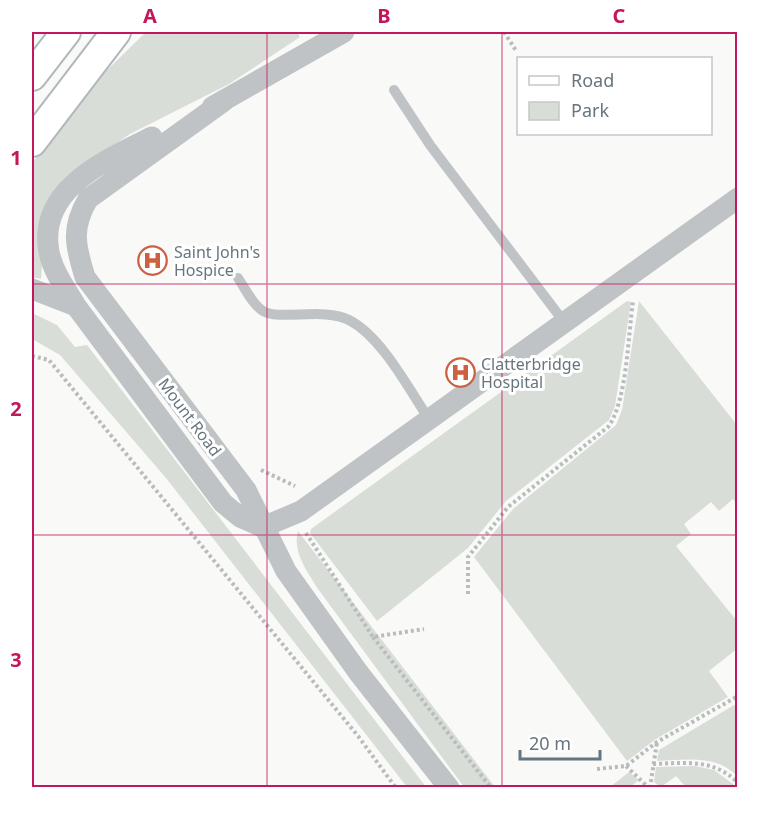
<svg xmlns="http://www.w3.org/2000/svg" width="769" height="819" font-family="'Noto Sans',sans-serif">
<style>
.green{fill:#d9ddd7}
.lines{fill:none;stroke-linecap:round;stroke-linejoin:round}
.secondary-casing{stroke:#b1b7bb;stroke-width:32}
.path{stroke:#b9bcbe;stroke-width:4;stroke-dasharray:3 3;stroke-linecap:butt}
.lane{stroke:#bfc3c6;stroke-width:10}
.street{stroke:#bfc3c6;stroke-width:21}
.secondary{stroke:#fff;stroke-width:28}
.grid{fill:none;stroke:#c2185b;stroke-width:1.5;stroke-opacity:0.55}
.labels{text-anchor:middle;stroke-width:6;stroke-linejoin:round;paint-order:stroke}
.poi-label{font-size:16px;fill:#67757e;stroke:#fff;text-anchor:start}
.street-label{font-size:16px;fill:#67757e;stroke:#fff}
.neatline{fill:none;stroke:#c2185b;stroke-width:2}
.grid-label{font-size:20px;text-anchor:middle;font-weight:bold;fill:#c2185b}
</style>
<rect width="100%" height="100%" fill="#f9f9f7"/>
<path class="green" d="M 146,32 L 297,32 L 300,37 L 229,84 L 130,134 L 64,179 L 47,205 L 41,279 L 32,277 L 32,163 L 100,77 Z
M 627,301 L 631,302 L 615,406 L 609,420 L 506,501 L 468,548 L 377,621 L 310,533 L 311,529 Z
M 639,301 L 737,425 L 737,504 L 733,499 L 719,511 L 711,502 L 684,524 L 691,534 L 676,546 L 737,621 L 738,648 L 709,671 L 728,697 L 656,739 L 627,761 L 474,557 L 513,509 L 616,425 L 622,410 Z
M 32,313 L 57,325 L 75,347 L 87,345 L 426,787 L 407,787 L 166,478 L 60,355 L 32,339 Z
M 298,531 L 495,787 L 464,787 L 318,589 C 308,572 292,552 298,531 Z
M 734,705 L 738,710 L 737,776 C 716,754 685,760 657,761 L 659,750 Z
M 695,766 L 714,770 L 737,787 L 686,787 L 676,776 L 661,787 L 654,782 L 656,767 Z
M 629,772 L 639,780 L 630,787 L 610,787 Z"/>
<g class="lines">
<defs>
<path id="secondary" d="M 32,76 L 66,32
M 32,142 L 116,32"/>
</defs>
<use href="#secondary" class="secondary-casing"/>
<path class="path" d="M 504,32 L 517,52
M 32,356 L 49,360 L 358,736 L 396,788
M 261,470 L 295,486
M 306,533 L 373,637 L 424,629
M 468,594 L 468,557 L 508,507 L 608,427 C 627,402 628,335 633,302
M 373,637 L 491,788
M 653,764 C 684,763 714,758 738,783
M 626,766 L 649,788
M 597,769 L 626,766 L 657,742 L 738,696
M 650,788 L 657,742"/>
<path class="lane" d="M 394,90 L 430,145 L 564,322
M 238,278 C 245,288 252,304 263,311 C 280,321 324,307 349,320 C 382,337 408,388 429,419"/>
<path class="street" d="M 224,101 L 88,199 C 71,228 75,245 85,277 L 246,490 L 286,571 L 358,672 L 449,788
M 212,107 L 344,32
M 152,137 C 106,160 37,189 49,252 C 53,272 66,289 76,306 L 223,503 L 240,517 L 263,527
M 32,289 L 76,306
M 263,527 L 301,511 L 738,198"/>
<use href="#secondary" class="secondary"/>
</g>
<path class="grid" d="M 267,32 L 267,788M 502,32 L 502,788M 32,284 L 738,284M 32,535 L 738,535"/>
<defs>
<symbol id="hospital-ring" viewBox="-11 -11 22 22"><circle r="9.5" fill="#fff" stroke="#ce6042" stroke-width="1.5"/><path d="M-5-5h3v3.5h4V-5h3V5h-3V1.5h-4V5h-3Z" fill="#ce6042"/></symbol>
</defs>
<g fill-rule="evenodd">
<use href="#hospital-ring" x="136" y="244" width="33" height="33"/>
<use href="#hospital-ring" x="444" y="356" width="33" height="33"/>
</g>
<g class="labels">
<g class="poi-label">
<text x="174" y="258">Saint John's<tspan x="174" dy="18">Hospice</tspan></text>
<text x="481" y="370">Clatterbridge<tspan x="481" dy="18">Hospital</tspan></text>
</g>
<g class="street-label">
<text transform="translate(190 417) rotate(53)" y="6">Mount Road</text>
</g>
</g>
<rect width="769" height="819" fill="none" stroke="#ffffff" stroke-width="66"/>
<rect x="517" y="57" width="195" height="78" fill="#ffffff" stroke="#c2c8cb" stroke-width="1.5"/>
<rect x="529" y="76" width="30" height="9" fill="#ffffff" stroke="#c2c8cb" stroke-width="1.5"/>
<text x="571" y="87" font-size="18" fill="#67757e">Road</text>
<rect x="529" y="102" width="30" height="18" fill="#d9ddd7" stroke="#c2c8cb" stroke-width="1.5"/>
<text x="571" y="117" font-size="18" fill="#67757e">Park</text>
<path d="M520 750v9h80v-9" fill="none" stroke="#67757e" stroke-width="3"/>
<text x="529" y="750" font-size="18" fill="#67757e" stroke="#ffffff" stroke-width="4.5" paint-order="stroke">20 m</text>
<rect x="33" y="33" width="703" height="753" class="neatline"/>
<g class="grid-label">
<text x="150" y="23">A</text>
<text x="384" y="23">B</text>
<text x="619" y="23">C</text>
<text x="16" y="165">1</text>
<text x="16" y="416">2</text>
<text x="16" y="667">3</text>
</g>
</svg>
